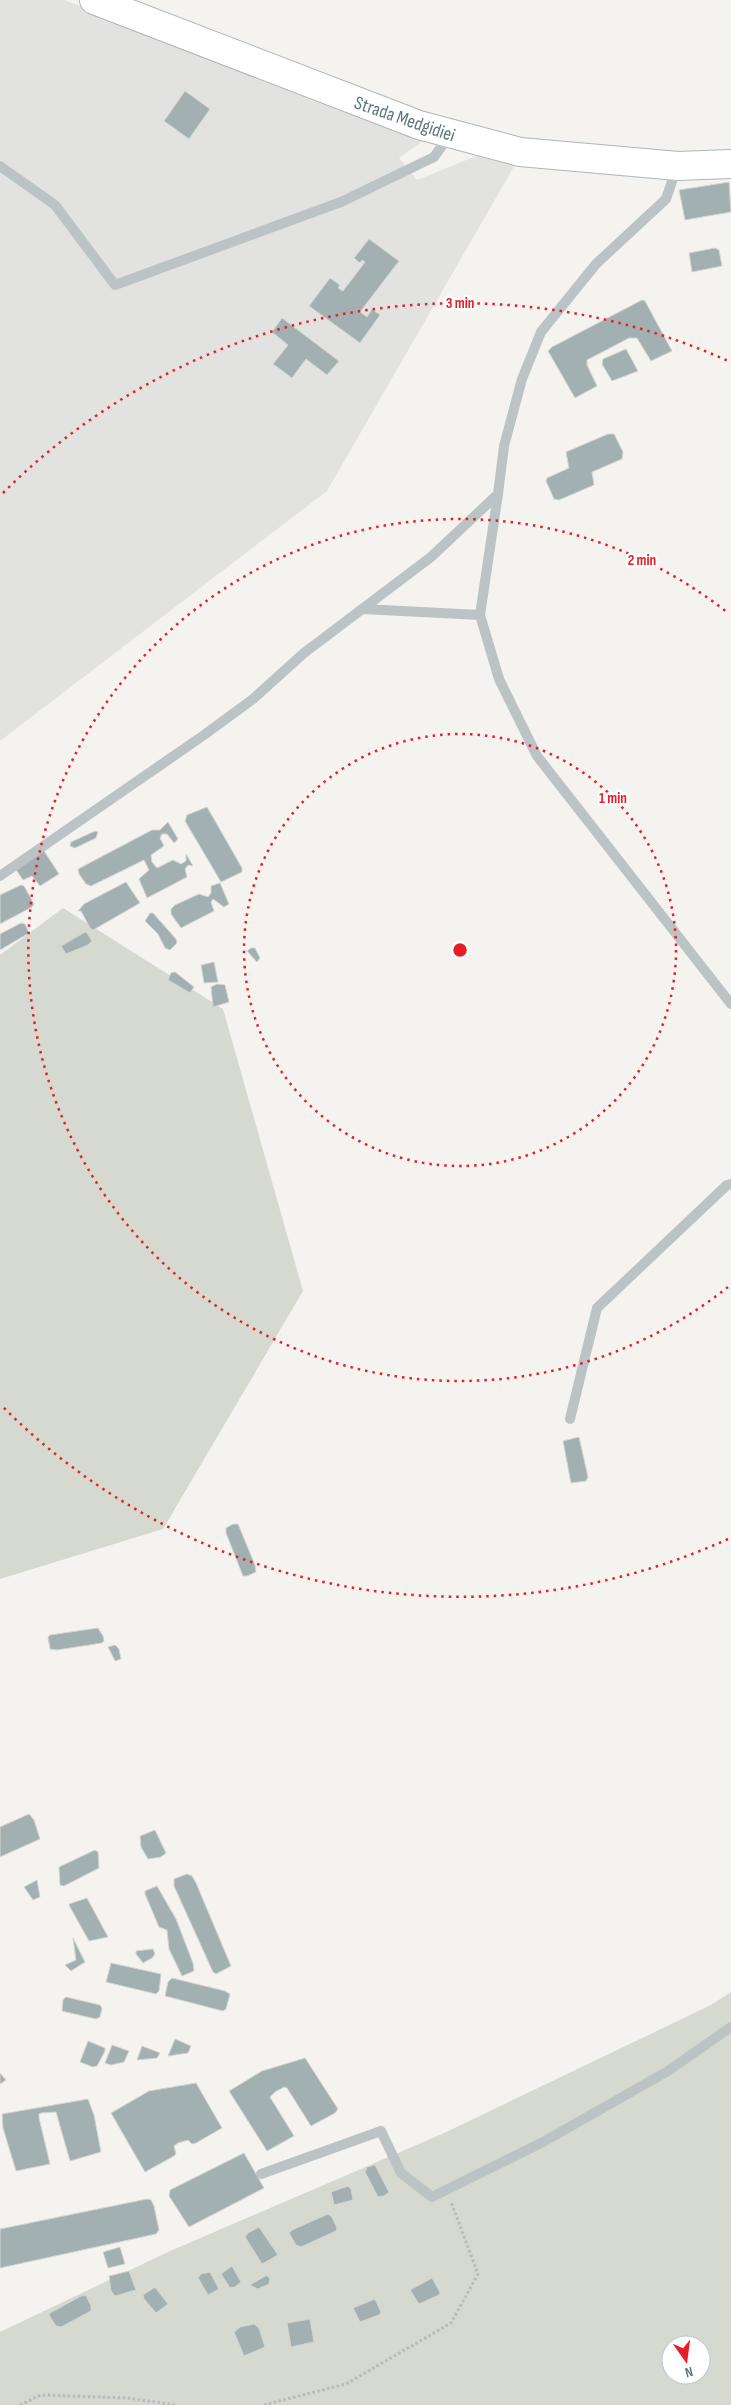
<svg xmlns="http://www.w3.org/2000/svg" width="731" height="2405" font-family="'Sofia Sans Condensed',sans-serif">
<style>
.built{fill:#e2e3e1}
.green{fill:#d5d9cf;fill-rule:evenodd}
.building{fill:#a3b0b2;stroke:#d5d5d3}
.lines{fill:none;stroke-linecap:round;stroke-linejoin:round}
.secondary-casing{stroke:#acb6b8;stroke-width:30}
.path{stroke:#b6bbbc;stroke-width:3;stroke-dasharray:2.5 2.5;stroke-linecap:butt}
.lane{stroke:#bcc3c5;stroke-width:10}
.secondary{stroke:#fff;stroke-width:28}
.ring{fill:none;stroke:#e61e28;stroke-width:2.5;stroke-dasharray:2.5 5}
.labels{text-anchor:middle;stroke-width:5;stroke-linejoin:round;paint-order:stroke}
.street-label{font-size:19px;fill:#5e777c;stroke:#fff}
.centre{fill:#e61e28;stroke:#fff;stroke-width:2.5}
.ring-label{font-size:15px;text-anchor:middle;font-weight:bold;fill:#e61e28;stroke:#fff;stroke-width:5;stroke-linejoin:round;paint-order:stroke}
</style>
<rect width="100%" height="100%" fill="#f4f3f0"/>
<path class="built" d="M 0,0 L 64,0 L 301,86 L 424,140 L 399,158 L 417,180 L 481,154 L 519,158 L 327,491 L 0,741 Z"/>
<path class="green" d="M 63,908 L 223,1009 L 303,1291 L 163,1529 L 0,1579 L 0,955 Z
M 731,1992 L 731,2405 L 0,2405 L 0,2332 L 168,2252 L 442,2134 L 711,2005 ZM 671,2345 L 701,2345 L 701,2375 L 671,2375 Z"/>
<path class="building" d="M 185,91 L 210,109 L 189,139 L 164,121 Z
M 729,182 L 731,212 L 685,220 L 679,190 Z
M 369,239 L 399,261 L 360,312 L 367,317 L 372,309 L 380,315 L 360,343 L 309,306 L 330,278 L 340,285 L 338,288 L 343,291 L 365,262 L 362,260 L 360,263 L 354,258 Z
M 715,248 L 719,250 L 722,266 L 692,272 L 689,253 Z
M 642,300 L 645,301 L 672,351 L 651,361 L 637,338 L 629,338 L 587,360 L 587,365 L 597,386 L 575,398 L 548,351 L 552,347 Z
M 282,318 L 339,361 L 327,375 L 306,359 L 292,378 L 273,364 L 288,345 L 272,332 Z
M 626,349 L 638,371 L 612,381 L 602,364 L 603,359 Z
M 608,434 L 614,434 L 623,452 L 622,459 L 592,472 L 594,485 L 559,500 L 554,499 L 546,481 L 547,478 L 569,468 L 566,452 Z
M 207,807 L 242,868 L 242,872 L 221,882 L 185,821 L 187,815 Z
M 168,822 L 178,839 L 174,843 L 167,834 L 162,834 L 160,838 L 164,846 L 151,855 L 152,862 L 157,868 L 173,860 L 181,864 L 186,861 L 186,854 L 193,866 L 188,865 L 185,869 L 187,877 L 147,898 L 139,879 L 149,870 L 144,860 L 91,886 L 86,884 L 79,874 L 78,869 L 152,830 L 160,830 Z
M 95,831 L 98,832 L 96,838 L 75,848 L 70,846 L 71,842 Z
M 44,851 L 59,874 L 40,886 L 32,876 L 23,880 L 15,868 Z
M 126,882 L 140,903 L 93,930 L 90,928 L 81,911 L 78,911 L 84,904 Z
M 220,883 L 229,904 L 224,907 L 213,899 L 211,902 L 214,911 L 181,928 L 171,914 L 171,909 L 175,905 L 199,894 L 208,897 L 211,893 L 211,886 Z
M 21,885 L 24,886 L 34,904 L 32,907 L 0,924 L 0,895 Z
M 150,913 L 153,913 L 176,939 L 177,943 L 170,950 L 165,948 L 158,934 L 145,921 Z
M 21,923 L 25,924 L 29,933 L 0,950 L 0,934 Z
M 85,932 L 87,933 L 92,941 L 88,945 L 66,954 L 61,946 Z
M 251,948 L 255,948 L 260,958 L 257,962 L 247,951 Z
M 214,962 L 218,982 L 204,983 L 201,965 Z
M 175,972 L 194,987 L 190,993 L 168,980 L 171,973 Z
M 217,984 L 225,985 L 229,1002 L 213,1007 L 211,987 Z
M 579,1437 L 588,1477 L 586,1481 L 571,1483 L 563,1441 Z
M 233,1524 L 238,1524 L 255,1565 L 256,1572 L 247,1576 L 243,1576 L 226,1533 L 226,1528 Z
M 98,1628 L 103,1636 L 104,1641 L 102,1643 L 57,1650 L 50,1649 L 48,1637 L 50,1635 Z
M 115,1645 L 119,1649 L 121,1659 L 115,1661 L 108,1647 Z
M 29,1814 L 34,1820 L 40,1839 L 0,1857 L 0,1827 Z
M 155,1830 L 166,1853 L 161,1857 L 148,1859 L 141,1847 L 140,1836 Z
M 95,1850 L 98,1852 L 99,1868 L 64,1886 L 60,1885 L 59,1867 Z
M 187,1874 L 192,1876 L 196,1883 L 231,1966 L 216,1974 L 213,1972 L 174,1886 L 174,1879 Z
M 37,1880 L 40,1897 L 33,1900 L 24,1887 Z
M 157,1886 L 176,1919 L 193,1963 L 194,1971 L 182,1976 L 169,1949 L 167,1930 L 159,1927 L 145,1894 L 145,1891 Z
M 87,1898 L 108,1937 L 89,1941 L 70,1907 L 69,1904 Z
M 73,1938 L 85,1962 L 71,1971 L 65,1965 L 76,1960 Z
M 153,1949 L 155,1954 L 152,1958 L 143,1963 L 136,1954 L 136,1951 Z
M 111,1963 L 161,1974 L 159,1991 L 156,1994 L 106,1982 Z
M 172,1978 L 225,1991 L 230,1994 L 226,2009 L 223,2011 L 165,1996 L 168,1982 Z
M 66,1997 L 100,2005 L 102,2008 L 100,2017 L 96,2019 L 62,2011 L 63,2000 Z
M 175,2039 L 191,2046 L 188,2053 L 168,2056 Z
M 88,2041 L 105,2048 L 105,2051 L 97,2066 L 93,2067 L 80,2062 Z
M 112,2045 L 129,2051 L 124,2062 L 111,2065 L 105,2063 Z
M 142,2046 L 160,2053 L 157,2058 L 137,2060 Z
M 305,2058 L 338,2109 L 335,2113 L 311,2126 L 287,2088 L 284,2087 L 275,2092 L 270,2097 L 294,2136 L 267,2151 L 229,2091 L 262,2071 Z
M 0,2073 L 6,2080 L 0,2084 Z
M 196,2083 L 222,2128 L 196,2143 L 192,2144 L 188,2140 L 178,2143 L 174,2146 L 176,2154 L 174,2156 L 145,2172 L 111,2113 L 149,2091 Z
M 88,2099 L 94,2115 L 101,2152 L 70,2161 L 56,2112 L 41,2113 L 39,2114 L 39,2118 L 50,2164 L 16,2171 L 3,2128 L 2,2114 Z
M 244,2153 L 264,2188 L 189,2227 L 169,2196 L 170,2190 Z
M 375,2165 L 389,2192 L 384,2196 L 378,2197 L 365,2172 L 367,2167 Z
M 348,2186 L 351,2189 L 353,2200 L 334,2205 L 331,2192 Z
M 147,2199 L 151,2200 L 154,2206 L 159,2230 L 156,2234 L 0,2268 L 0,2229 Z
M 328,2214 L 332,2217 L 337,2228 L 336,2231 L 301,2247 L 296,2245 L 289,2233 L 292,2230 Z
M 259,2227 L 278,2255 L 262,2264 L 245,2237 L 248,2233 Z
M 120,2247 L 125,2264 L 108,2268 L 103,2252 Z
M 232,2266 L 241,2282 L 235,2287 L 230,2288 L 221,2274 Z
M 129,2271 L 136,2290 L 115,2296 L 111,2291 L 109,2276 Z
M 210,2272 L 219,2289 L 208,2295 L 198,2278 L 201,2274 Z
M 267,2275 L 270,2279 L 269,2284 L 258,2289 L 250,2285 Z
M 432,2278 L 440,2292 L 439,2295 L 419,2304 L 410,2290 Z
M 155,2287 L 168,2304 L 156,2313 L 144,2299 L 143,2295 Z
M 86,2295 L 91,2306 L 91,2311 L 61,2327 L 56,2326 L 49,2315 L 50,2313 L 81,2296 Z
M 375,2299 L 381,2312 L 379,2315 L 360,2322 L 353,2308 Z
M 310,2319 L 314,2342 L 291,2347 L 287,2323 Z
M 254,2324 L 259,2328 L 265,2347 L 244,2356 L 234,2332 L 240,2327 Z"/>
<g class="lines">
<defs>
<path id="secondary" d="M 94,0 L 419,125 L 520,152 L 678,166 L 731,164"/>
</defs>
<use href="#secondary" class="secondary-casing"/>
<path class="path" d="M 20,2405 L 41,2395 L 127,2398 L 176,2405
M 264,2405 L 346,2384 L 451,2323 L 478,2274 L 451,2202"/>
<path class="lane" d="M 0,166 L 55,205 L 115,285 L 341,202 L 434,157 L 450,135
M 498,494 L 480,615 L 499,679 L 537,756 L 731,1004
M 363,609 L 480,615
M 0,876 L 204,735 L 253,699 L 304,653 L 431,557 L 498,494 L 504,446 L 522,379 L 541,332 L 596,264 L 666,199 L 677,167
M 570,1419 L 597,1308 L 727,1185 L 731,1184
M 261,2174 L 381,2131 L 401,2173 L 432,2197 L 543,2142 L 668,2071 L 731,2027"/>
<use href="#secondary" class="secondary"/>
</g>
<g class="ring">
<circle cx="460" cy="950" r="216"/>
<path d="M728 1287A431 431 0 1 1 728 613"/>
<path d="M728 1539A647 647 0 0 1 3 1407M3 493A647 647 0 0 1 728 361"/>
</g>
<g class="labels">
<g class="street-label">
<text transform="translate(405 118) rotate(19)" y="7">Strada Medgidiei</text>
</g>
</g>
<circle cx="460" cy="950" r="8" class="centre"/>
<g class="ring-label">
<text x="460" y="308">3 min</text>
<text x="642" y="565">2 min</text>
<text x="613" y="803">1 min</text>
</g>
<g transform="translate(686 2360) rotate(166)"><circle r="24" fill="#ffffff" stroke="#bfc9cb"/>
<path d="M0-4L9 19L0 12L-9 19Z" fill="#e61e28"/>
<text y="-8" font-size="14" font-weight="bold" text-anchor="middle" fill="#5e777c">N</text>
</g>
</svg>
